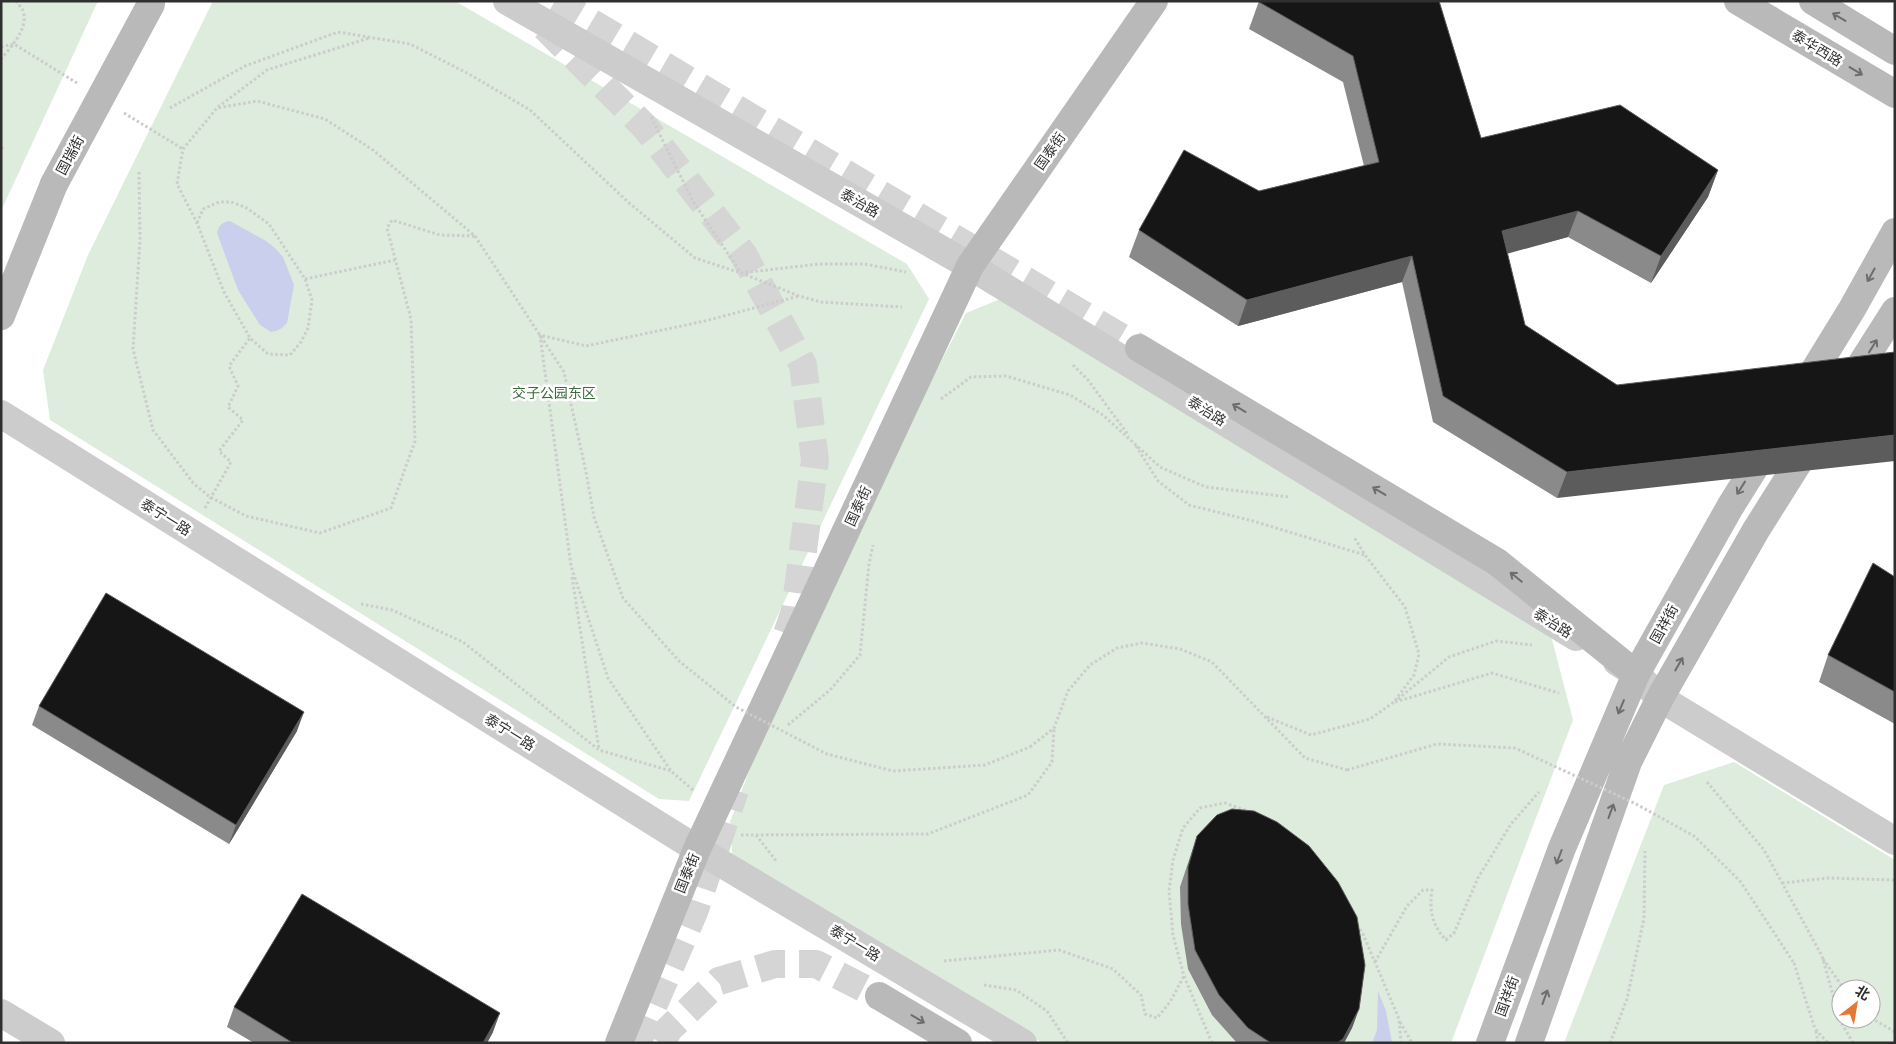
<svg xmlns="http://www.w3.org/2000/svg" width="1896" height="1044" font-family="'Golos Text','Noto Sans SC',sans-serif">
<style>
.green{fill:#deecdd;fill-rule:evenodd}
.water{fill:#c9cfec}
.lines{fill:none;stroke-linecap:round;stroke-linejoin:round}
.secondary-tunnel{stroke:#d5d5d5;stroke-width:28;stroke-dasharray:28 14;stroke-linecap:butt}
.path{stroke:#ccc;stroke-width:3;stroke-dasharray:2.5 2.5;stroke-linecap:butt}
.street{stroke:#ccc;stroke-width:28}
.secondary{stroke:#b9b9b9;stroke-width:28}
.path-bridge{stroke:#ccc;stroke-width:3;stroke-dasharray:2.5 2.5;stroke-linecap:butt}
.secondary-bridge{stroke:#b9b9b9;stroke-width:28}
.wall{fill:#8a8a8a}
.shaded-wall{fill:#5c5c5c}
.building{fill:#161616;stroke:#5c5c5c}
.oneway{stroke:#6d6d6d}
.labels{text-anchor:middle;stroke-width:5;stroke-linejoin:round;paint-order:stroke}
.street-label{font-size:14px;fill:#2f2f2f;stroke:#fff}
.park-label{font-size:14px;fill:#3d6b3c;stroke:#fff}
</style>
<rect width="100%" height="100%" fill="#fff"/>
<path class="green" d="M 1,1 L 98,1 L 1,211 Z
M 213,1 L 455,1 L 907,264 L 929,299 L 689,801 L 659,799 L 50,420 L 43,370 L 88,255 Z
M 1003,298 L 1548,624 L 1573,720 L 1451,1043 L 1043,1043 L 733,864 L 730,822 L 780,689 L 851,537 L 966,313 Z
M 1734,762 L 1895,860 L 1895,1043 L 1564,1043 L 1664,785 ZM 1841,989 L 1871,989 L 1871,1019 L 1841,1019 Z"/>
<path class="water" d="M 230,221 L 266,241 L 275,248 L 283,257 L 294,285 L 287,323 L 282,328 L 276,331 L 271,332 L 260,325 L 238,290 L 217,233 C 219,225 222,222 230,221 Z
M 1378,991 L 1386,1011 L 1392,1043 L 1372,1043 L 1377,1030 Z"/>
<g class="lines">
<path class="secondary-tunnel" d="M 555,1 L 1139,348
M 545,27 L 646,128 L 743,254 L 803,365 L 815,460 L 795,611 L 784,643
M 637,1043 L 694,912 L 735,790
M 661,1043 L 669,1029 L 719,981 L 775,964 L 816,964 L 879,996"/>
<path class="path" d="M 1,47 L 14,44 L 77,83
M 1,59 C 11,47 29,28 23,11 C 22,8 18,4 16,1
M 218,107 L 267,70 L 369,38
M 170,108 L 245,66 L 338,32 L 410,44 L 469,74 L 530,110 L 628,202 L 695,258 L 741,273 L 799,296 L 821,302 L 902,307
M 124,113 L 183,149
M 651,117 L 694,203 L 741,273 L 819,264 L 865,264 L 906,272
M 1,148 L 6,147
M 139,172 L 140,241 L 133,349 L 153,430 L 194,484 L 210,497 L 246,516 L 320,533 L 391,508 L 415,441 L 411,319 L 387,228 L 392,220 L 440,235 L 475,236
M 197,223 L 203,209 L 219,202 L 231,202 L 245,207 L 269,224 L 305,279 L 312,300 L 308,328 L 301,342 L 290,355 L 268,354 L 250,338 L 224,292 L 197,223 L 177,184 L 183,149 L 217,108 L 257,101 L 325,119 L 373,150 L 475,236 L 564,372 L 586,472
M 305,279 L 395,260
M 1073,365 L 1088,380 L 1129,436
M 941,399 L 971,377 L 1006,376 L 1070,395 L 1103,415 L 1160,467 L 1206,487 L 1289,497
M 1136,446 L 1158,481 L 1189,505 L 1253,521 L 1365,555
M 205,508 L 231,462 L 219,451 L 243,420 L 228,407 L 238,386 L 229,366 L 250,338
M 572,577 L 599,749
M 361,604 L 392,610 L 463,642 L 599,750 L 671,771
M 1398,699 L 1449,657 L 1496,641 L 1532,645
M 1395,702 L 1492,673 L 1559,693
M 1267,717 L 1311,735 L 1370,719 L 1394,702 L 1414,675 L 1419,654 L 1405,607 L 1365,555 L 1354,537
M 788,725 L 830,690 L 860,655 L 869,564 L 873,545
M 1030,747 L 1054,728 L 1068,691 L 1090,665 L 1117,648 L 1142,643 L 1180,649 L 1212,662 L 1305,758 L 1347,770
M 1707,782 L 1764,850 L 1822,956 L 1840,1020 L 1853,1043
M 693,790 L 671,771 L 608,678 L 571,566 L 540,335 L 586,346 L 705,321 L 799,296
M 741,835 L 928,834 L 1028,795 L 1052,762 L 1054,728
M 756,835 L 777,862
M 1782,883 L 1828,878 L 1895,880
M 1357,925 L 1363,934 L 1399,1019 L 1401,1043
M 1823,959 L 1844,989
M 944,961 L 1059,950 L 1113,969 L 1141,995 L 1145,1014 L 1157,1018 L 1170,1002 L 1184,976
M 1375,962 L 1407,906 L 1423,890 L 1432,890 C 1429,910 1432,925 1446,940 L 1454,933 L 1478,878 L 1511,824 L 1539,792
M 1794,963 L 1815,1029 L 1828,1043
M 984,985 L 1016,990 L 1047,1011 L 1068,1043
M 1871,1018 L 1895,1032
M 1400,1022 L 1412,1043
M 1816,1031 L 1818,1043
M 1212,1043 L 1184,976 L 1173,935 L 1169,891 L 1173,860 L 1183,828 L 1200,808 L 1225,803 L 1250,812
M 1610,1043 L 1627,999 L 1644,918 L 1645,851"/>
<path class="street" d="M 507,1 L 970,266 L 1576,637
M 1,414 L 697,849 L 1023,1043
M 1617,662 L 1636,674 L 1660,698 L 1895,841
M 1,1013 L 51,1043"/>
<path class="secondary" d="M 1738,1 L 1895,94
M 1813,1 L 1895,51
M 1,316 L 54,184
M 1139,348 L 1497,562 L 1636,674
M 1846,388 L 1895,311
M 1801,392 L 1852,309 L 1895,232
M 879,996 L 958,1043
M 619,1043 L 697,849 L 970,266 L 1154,1
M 1490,1043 L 1562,848 L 1636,674 L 1730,507 L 1768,446
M 1529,1043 L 1628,762 L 1660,698 L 1756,530 L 1812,441"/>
<path class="path-bridge" d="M 586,472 L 594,517 L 623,598 L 679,661 L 736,707 L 827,754 L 893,771 L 985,765 L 1030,747
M 1347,770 L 1437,744 L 1515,748 L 1636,804 L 1694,836 L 1740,881 L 1794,963"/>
<path class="secondary-bridge" d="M 54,184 L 151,4"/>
</g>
<path class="wall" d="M 1259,1 L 1439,1 L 1481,138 L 1718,170 L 1708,197 L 1651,283 L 1568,237 L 1507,253 L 1525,325 L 1617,385 L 1557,498 L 1433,422 L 1402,282 L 1238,326 L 1129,257 L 1139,230 L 1259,191 L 1364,166 L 1343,82 L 1249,29 Z
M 1895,577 L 1895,724 L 1819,682 L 1828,655 Z
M 39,706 L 297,731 L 229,844 L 32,725 Z
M 1197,836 L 1359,1009 L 1352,1028 L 1344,1043 L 1237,1043 L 1212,1015 L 1188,969 L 1181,924 L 1180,887 Z
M 234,1007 L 493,1032 L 487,1043 L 254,1043 L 227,1027 Z"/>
<path class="shaded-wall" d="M 1718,170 L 1708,197 L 1651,283 L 1661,256 Z
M 1578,211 L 1568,237 L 1492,258 L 1502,231 Z
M 1412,256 L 1402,282 L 1238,326 L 1247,300 Z
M 1895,435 L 1895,461 L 1557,498 L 1567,472 Z
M 304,712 L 297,731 L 229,844 L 236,825 Z
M 1359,1009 L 1352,1028 L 1344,1043 L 1337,1043 Z
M 500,1013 L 493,1032 L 487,1043 L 483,1043 Z"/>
<path class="building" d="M 1259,1 L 1439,1 L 1481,138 L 1620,105 L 1718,170 L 1661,256 L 1578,211 L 1502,231 L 1525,325 L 1617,385 L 1895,352 L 1895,435 L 1567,472 L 1443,396 L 1412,256 L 1247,300 L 1139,230 L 1184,150 L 1259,191 L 1379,162 L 1353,56 L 1259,2 Z
M 1873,563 L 1895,577 L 1895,692 L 1828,655 Z
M 106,593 L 304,712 L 236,825 L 39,706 Z
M 1232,809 L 1254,811 L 1277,822 L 1309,846 L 1338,882 L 1357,917 L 1365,965 L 1359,1009 L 1343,1039 L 1337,1043 L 1271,1043 L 1248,1028 L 1219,995 L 1195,950 L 1188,904 L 1188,867 L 1197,836 L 1217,815 Z
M 302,894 L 500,1013 L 483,1043 L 293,1043 L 234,1007 Z"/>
<defs><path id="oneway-shaft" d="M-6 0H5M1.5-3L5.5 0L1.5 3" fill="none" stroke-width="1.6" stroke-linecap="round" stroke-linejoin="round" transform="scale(1.25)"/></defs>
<g class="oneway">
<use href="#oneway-shaft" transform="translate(1839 17) rotate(-149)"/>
<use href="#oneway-shaft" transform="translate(1856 71) rotate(31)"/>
<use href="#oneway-shaft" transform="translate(1871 275) rotate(119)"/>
<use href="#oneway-shaft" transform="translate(1873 346) rotate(-58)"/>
<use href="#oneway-shaft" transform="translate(1239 408) rotate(-149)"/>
<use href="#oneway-shaft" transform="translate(1741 488) rotate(122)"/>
<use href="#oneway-shaft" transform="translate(1379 491) rotate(-149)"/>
<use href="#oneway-shaft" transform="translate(1516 577) rotate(-141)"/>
<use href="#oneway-shaft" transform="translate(1679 664) rotate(-60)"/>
<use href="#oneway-shaft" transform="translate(1621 707) rotate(113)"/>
<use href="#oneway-shaft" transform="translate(1611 811) rotate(-70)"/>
<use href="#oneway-shaft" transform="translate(1559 857) rotate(111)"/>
<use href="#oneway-shaft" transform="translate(1545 997) rotate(-70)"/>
<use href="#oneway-shaft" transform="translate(918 1019) rotate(31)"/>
</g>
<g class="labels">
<g class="street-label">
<text transform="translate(1817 48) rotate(31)" y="5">泰华西路</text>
<text transform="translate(1050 151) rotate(-55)" y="5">国泰街</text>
<text transform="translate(70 155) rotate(-62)" y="5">国瑞街</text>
<text transform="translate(860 203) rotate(30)" y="5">泰治路</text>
<text transform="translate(1207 411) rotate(32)" y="5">泰治路</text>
<text transform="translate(858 506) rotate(-65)" y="5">国泰街</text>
<text transform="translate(166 517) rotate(32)" y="5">泰宁一路</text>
<text transform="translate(1553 623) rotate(32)" y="5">泰治路</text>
<text transform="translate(1664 624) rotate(-61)" y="5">国祥街</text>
<text transform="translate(510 732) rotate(32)" y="5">泰宁一路</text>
<text transform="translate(687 873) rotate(-68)" y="5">国泰街</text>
<text transform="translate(855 943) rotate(31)" y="5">泰宁一路</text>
<text transform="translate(1507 996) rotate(-70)" y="5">国祥街</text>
</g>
<g class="park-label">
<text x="554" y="398">交子公园东区</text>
</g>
</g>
<rect width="1896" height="1044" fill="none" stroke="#2f2f2f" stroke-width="5"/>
<g transform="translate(1856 1004) rotate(31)"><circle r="24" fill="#ffffff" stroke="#acacac"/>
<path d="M0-4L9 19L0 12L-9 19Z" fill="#e57733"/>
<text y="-8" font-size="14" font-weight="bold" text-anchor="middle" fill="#2f2f2f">北</text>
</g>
</svg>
